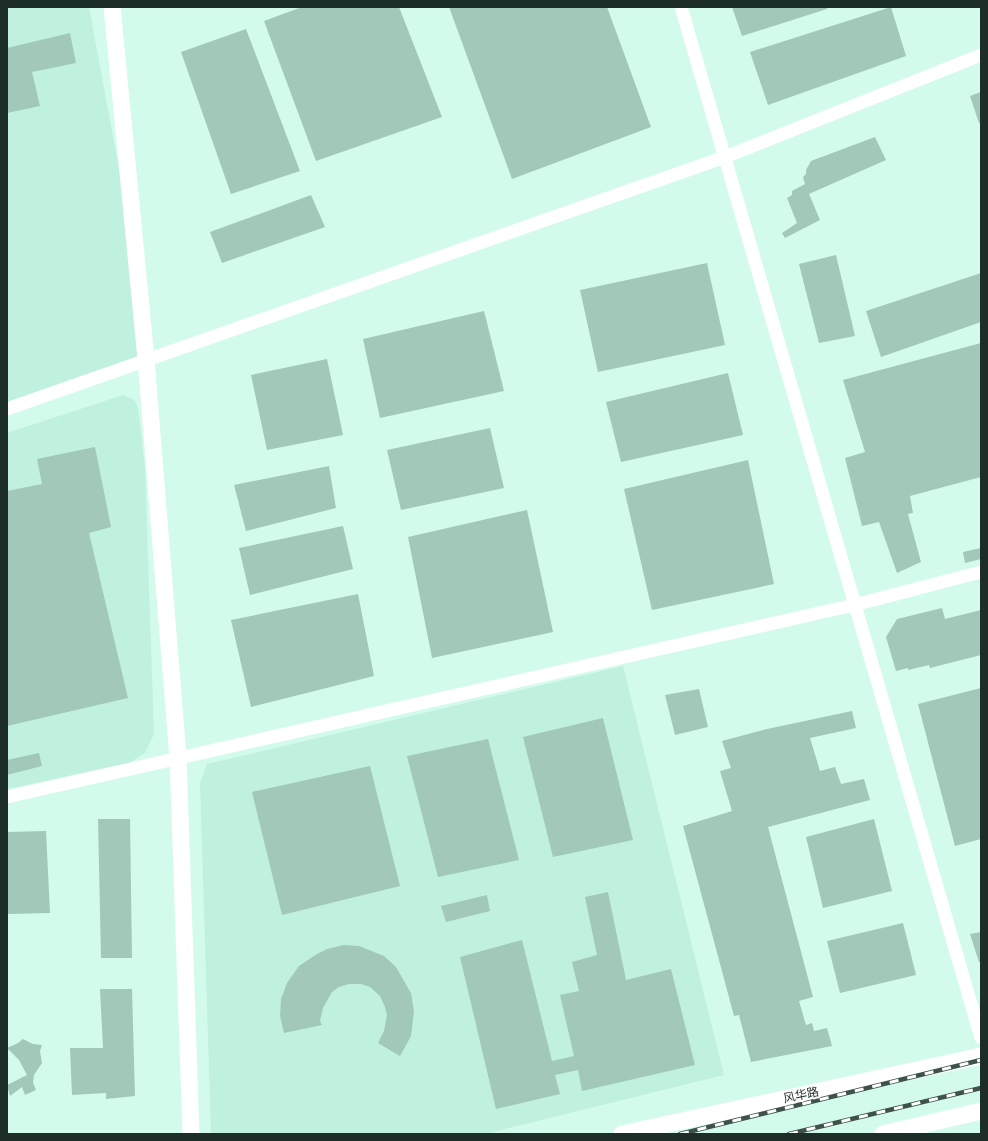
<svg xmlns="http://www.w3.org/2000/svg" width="988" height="1141" font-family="'PT Sans','Noto Sans SC',sans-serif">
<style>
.built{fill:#c0f0de}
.building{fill:#a1c8b9}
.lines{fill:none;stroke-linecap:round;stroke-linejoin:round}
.minor{stroke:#fff;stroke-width:13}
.major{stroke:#fff;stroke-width:17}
.rail-casing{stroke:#3e524a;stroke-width:4.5}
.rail{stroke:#fdfdfd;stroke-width:3;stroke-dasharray:9;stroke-linecap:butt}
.labels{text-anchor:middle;stroke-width:4;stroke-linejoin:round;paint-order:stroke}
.street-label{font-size:12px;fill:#1d2d27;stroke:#fdfdfd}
</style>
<rect width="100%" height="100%" fill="#d3fbeb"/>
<path class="built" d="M 7,7 L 89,7 L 153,352 L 7,402 Z
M 123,395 L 133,399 L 138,407 L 145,468 L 154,734 L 145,753 L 129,763 L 7,789 L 7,433 Z
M 623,666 L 724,1075 L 485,1134 L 211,1134 L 200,783 L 207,764 Z"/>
<path class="building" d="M 302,7 L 399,7 L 442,117 L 316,161 L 264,21 Z
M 449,7 L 607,7 L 651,127 L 512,179 Z
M 732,7 L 827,7 L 827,9 L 742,36 Z
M 891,7 L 906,56 L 768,105 L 750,52 Z
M 246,29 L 300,171 L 231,194 L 181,52 Z
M 70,33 L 76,63 L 32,72 L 40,106 L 7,113 L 7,48 Z
M 981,92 L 981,123 L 979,123 L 970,96 Z
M 875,137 L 886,160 L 809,194 L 820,220 L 785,238 L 782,233 L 797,223 L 787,198 L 792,195 L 792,191 L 805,184 L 803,177 L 806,174 L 806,170 L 811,161 Z
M 311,195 L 325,227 L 222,263 L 210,232 Z
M 836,255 L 855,336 L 819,343 L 799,264 Z
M 707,263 L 725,345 L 598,372 L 580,290 Z
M 981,273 L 981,322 L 881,357 L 866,311 Z
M 484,311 L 504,391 L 380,418 L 363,339 Z
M 981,343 L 981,477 L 910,496 L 913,513 L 908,514 L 921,562 L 897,573 L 879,522 L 862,526 L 845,458 L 865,452 L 843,380 Z
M 327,359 L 343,435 L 267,450 L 251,375 Z
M 728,373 L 743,435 L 621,462 L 606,402 Z
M 490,428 L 504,488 L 401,510 L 387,450 Z
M 95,447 L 111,527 L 89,533 L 128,698 L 7,726 L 7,491 L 42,484 L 37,459 Z
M 748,460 L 774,584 L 652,610 L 624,489 Z
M 329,466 L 336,508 L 246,531 L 234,485 Z
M 527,510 L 553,632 L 432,658 L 408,537 Z
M 343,526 L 353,569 L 250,595 L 239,548 Z
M 981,548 L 981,559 L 965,563 L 963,552 Z
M 358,594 L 374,676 L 251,707 L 231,620 Z
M 942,608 L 945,619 L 981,610 L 981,655 L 930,668 L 929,665 L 908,670 L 908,668 L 896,671 L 886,637 L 897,619 Z
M 981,688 L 981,839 L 955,846 L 918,704 Z
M 699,689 L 708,727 L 675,735 L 665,695 Z
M 852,711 L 856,728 L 810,738 L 820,771 L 835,767 L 841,784 L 864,779 L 870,800 L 768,827 L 813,997 L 799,1001 L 806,1025 L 812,1023 L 814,1031 L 827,1028 L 832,1046 L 751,1062 L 739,1015 L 734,1016 L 683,826 L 732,811 L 720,771 L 731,768 L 722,741 L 767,729 Z
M 603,718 L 633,840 L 553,857 L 523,737 Z
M 488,739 L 519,860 L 438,877 L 407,756 Z
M 39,753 L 42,766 L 7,775 L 7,760 Z
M 370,766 L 400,886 L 282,915 L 252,792 Z
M 98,819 L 130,819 L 132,958 L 101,958 Z
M 874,819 L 892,891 L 823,908 L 806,837 Z
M 46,831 L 50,913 L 8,914 L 7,832 Z
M 608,892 L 626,980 L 671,969 L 695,1065 L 582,1091 L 578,1070 L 555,1075 L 560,1094 L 496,1109 L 460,957 L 522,940 L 552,1061 L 574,1056 L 560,995 L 579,991 L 572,962 L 597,955 L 585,897 Z
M 487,895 L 490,911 L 446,922 L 441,906 Z
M 903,923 L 916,975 L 840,993 L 827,941 Z
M 981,932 L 981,962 L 979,962 L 970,934 Z
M 344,945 L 359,946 L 384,956 L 396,967 L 411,993 L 414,1011 L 411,1036 L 400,1056 L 378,1043 L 384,1031 L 387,1015 L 385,1007 L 380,996 L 370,987 L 361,984 L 349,984 L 339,987 L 332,992 L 323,1008 L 320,1021 L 322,1025 L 284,1033 L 280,1016 L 281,999 L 287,983 L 299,966 L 317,954 L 327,949 Z
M 100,989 L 132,989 L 135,1096 L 106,1099 L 106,1093 L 72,1095 L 70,1048 L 103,1048 Z
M 23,1039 L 33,1044 L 42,1045 L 40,1051 L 42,1063 L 34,1075 L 33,1083 L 36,1090 L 25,1095 L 22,1087 L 10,1096 L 7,1085 L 27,1075 L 19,1060 L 7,1048 L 18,1043 Z"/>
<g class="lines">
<path class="minor" d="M 681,7 L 981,1038
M 7,409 L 725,157 L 981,55
M 7,797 L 854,605 L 981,572"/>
<path class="major" d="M 112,7 L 146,359 L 178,758 L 191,1134
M 622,1134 L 981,1056
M 883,1134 L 981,1111"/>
<defs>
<path id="rail" d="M 680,1134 L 981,1060
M 789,1134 L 981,1088"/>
</defs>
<use href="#rail" class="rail-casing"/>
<use href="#rail" class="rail"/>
</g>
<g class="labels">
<g class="street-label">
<text transform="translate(801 1095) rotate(-12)" y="4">风华路</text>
</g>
</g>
<rect width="988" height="1141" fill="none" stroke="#1d2d27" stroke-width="16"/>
</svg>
